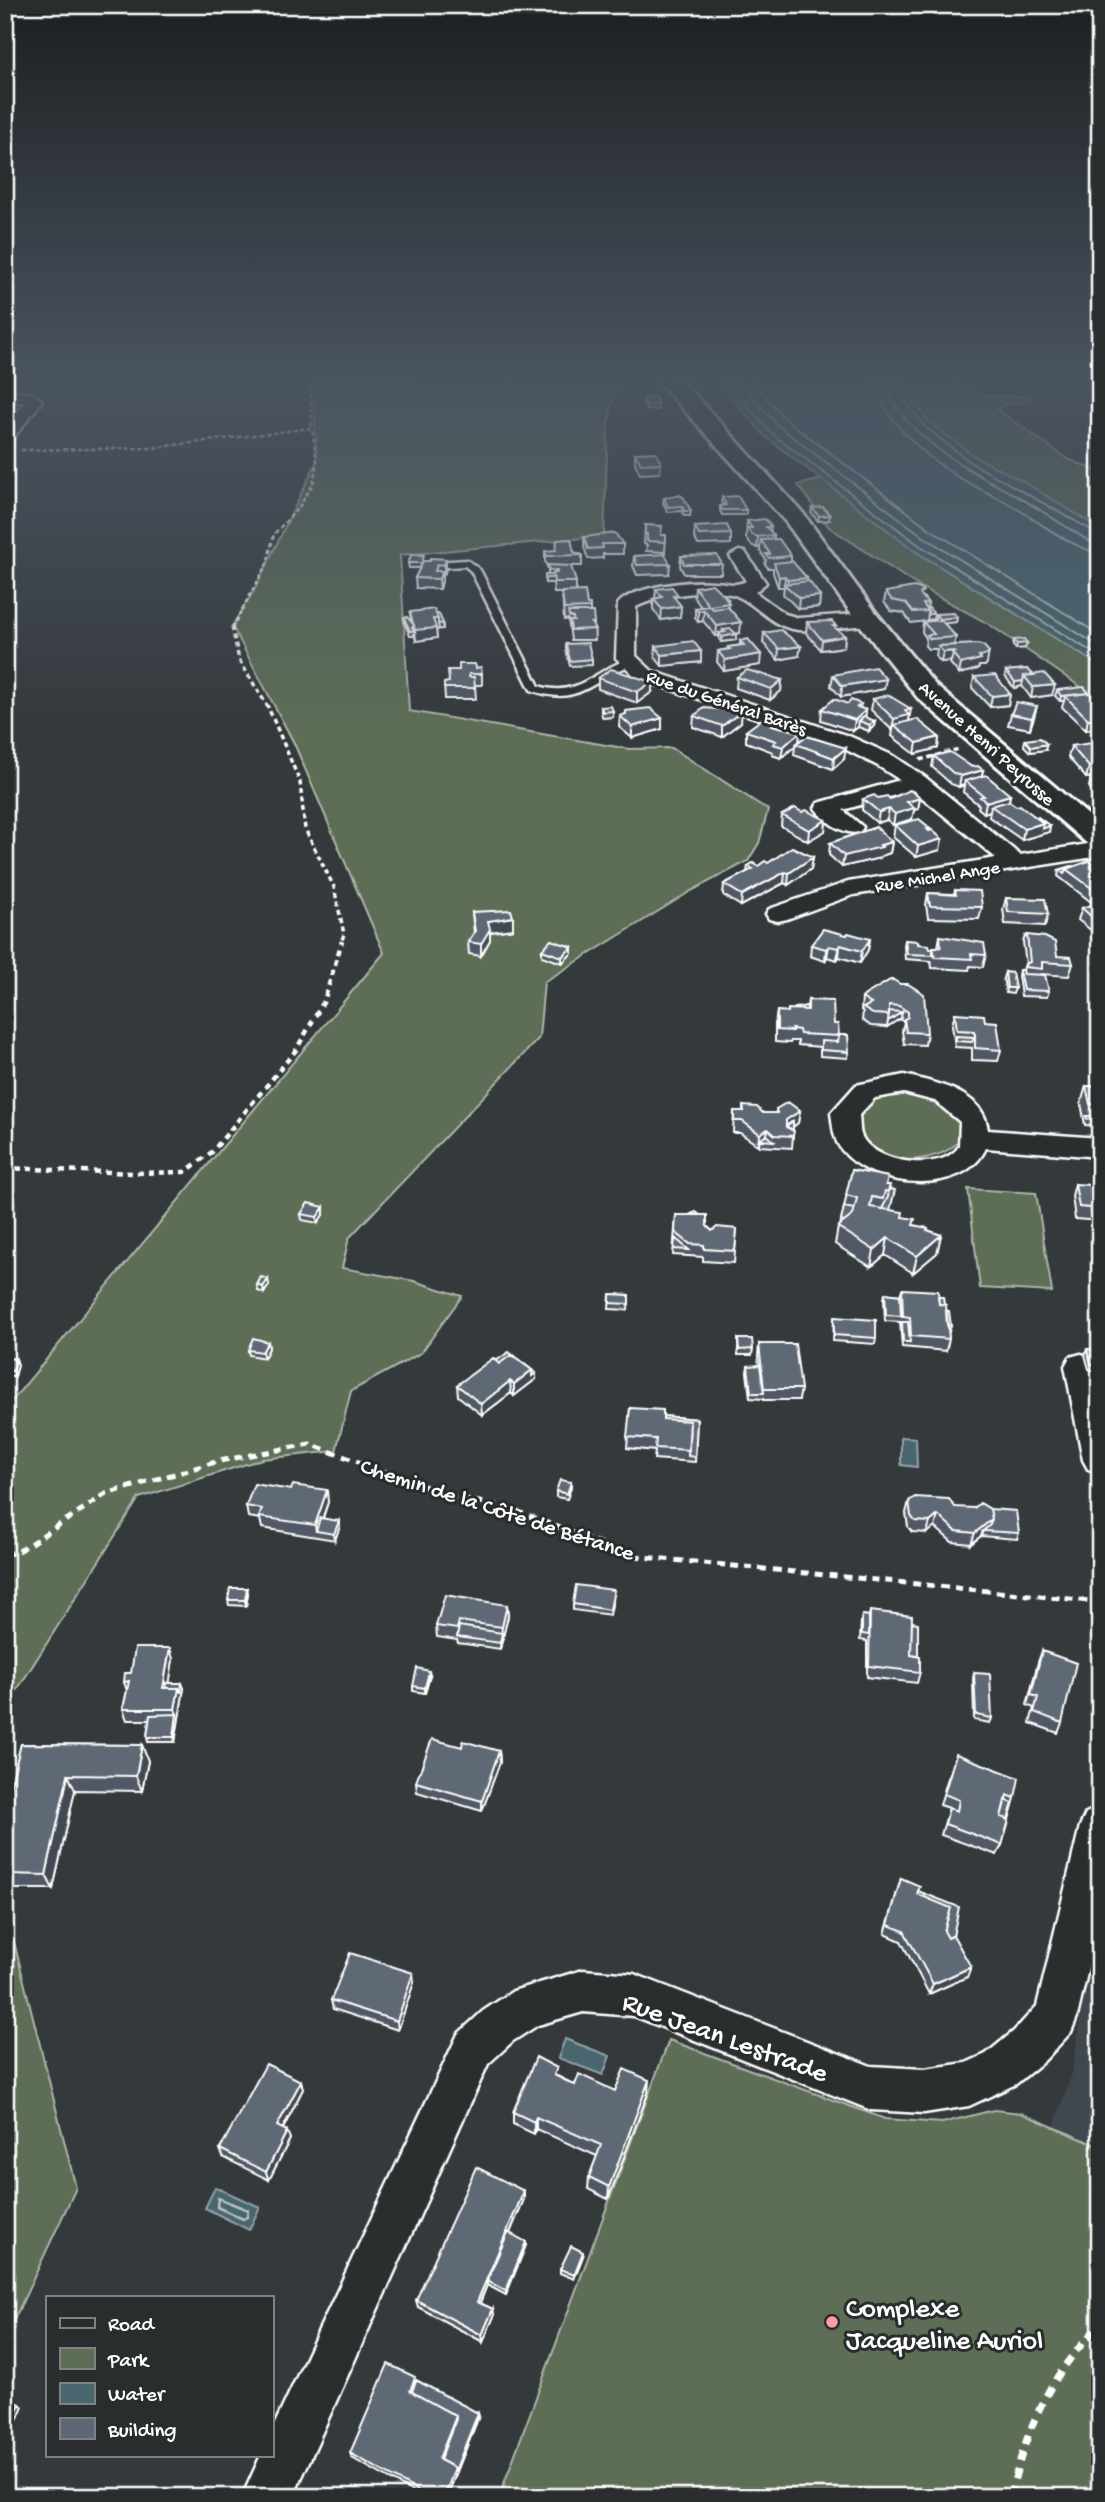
<svg xmlns="http://www.w3.org/2000/svg" width="1105" height="2502" font-family="'Gochi Hand',sans-serif">
<style>
.built{fill:#41474d}
.green{fill:#5d6d56;stroke:#aeb6aa;stroke-width:2}
.water{fill:#4a666e;stroke:#92a3a8;stroke-width:2}
.lines{fill:none;stroke-linecap:round;stroke-linejoin:round}
.shore-far1{stroke:#b7c2c5;stroke-width:2}
.shore{stroke:#b7c2c5;stroke-width:2.5}
.lane-casing{stroke:#fff;stroke-width:5}
.street-casing{stroke:#fff;stroke-width:5}
.secondary-casing{stroke:#fff;stroke-width:6}
.path-far4{stroke:#fff;stroke-width:2.5;stroke-dasharray:4.5 2.5;stroke-linecap:butt}
.path-far3{stroke:#fff;stroke-width:3.5;stroke-dasharray:5 3.5;stroke-linecap:butt}
.path-far2{stroke:#fff;stroke-width:4.5;stroke-dasharray:6 5;stroke-linecap:butt}
.path-far1{stroke:#fff;stroke-width:5;stroke-dasharray:8 6;stroke-linecap:butt}
.path{stroke:#fff;stroke-width:7;stroke-dasharray:10 8;stroke-linecap:butt}
.lane{fill:#2a2d2e;fill-rule:evenodd}
.street{fill:#2a2d2e;fill-rule:evenodd}
.secondary{fill:#2a2d2e;fill-rule:evenodd}
.wall{fill:#515965;stroke:#fff;stroke-width:2}
.shaded-wall{fill:#424852;stroke:#fff;stroke-width:2}
.building{fill:#5e6775;stroke:#fff;stroke-width:2}
.poi-dot{fill:#ff9aa2;stroke:#2a2d2e;stroke-width:2.5}
.labels{text-anchor:middle;stroke-width:6;stroke-linejoin:round;paint-order:stroke}
.far-street-label{font-size:19px;fill:#fff;stroke:#2a2d2e}
.street-label{font-size:23px;fill:#fff;stroke:#2a2d2e}
.near-street-label{font-size:28px;fill:#fff;stroke:#2a2d2e}
.near-poi-label{font-size:28px;fill:#fff;stroke:#2a2d2e;text-anchor:start}
</style>
<rect width="100%" height="100%" fill="#34393c"/>
<filter id="ink" filterUnits="userSpaceOnUse"><feTurbulence type="fractalNoise" baseFrequency=".0143" numOctaves="2"/><feDisplacementMap in="SourceGraphic" scale="14" xChannelSelector="R" yChannelSelector="G"/><feConvolveMatrix kernelMatrix="1 2 1 2 8 2 1 2 1" color-interpolation-filters="sRGB"/></filter>
<g filter="url(#ink)">
<path class="built" d="M 1100,1925 L 1100,2147 L 1053,2129 L 1072,2073 L 1081,2012 Z"/>
<path class="green" d="M 313,380 L 617,380 L 608,426 L 604,536 L 400,555 L 409,711 L 629,749 L 672,748 L 768,810 L 759,843 L 748,861 L 691,891 L 544,982 L 539,1038 L 349,1238 L 342,1268 L 414,1281 L 462,1296 L 421,1353 L 351,1391 L 336,1451 L 262,1459 L 139,1498 L 5,1709 L 5,1409 L 384,953 L 294,743 L 232,626 L 255,589 L 317,461 Z
M 898,380 L 951,380 L 974,393 L 988,396 L 1027,396 L 1030,399 L 1027,402 L 1004,405 L 997,409 L 1068,459 L 1100,472 L 1100,529 L 1024,482 L 974,456 L 929,422 Z
M 822,479 L 915,551 L 1100,666 L 1100,700 L 987,623 L 915,584 L 829,527 L 798,485 Z
M 885,1089 C 898,1091 928,1092 938,1098 C 944,1101 949,1109 953,1113 C 994,1155 878,1182 857,1135 C 854,1128 854,1120 852,1114 Z
M 968,1189 L 1036,1193 L 1052,1292 L 980,1288 Z
M 5,1906 L 76,2188 L 5,2339 Z
M 669,2040 L 885,2119 L 942,2123 L 994,2110 L 1021,2113 L 1100,2147 L 1100,2497 L 499,2497 Z"/>
<path class="water" d="M 716,380 L 898,380 L 929,422 L 974,456 L 1024,482 L 1100,529 L 1100,666 L 915,551 L 766,437 Z
M 901,1437 L 916,1438 L 917,1467 L 901,1465 Z
M 565,2039 L 610,2056 L 603,2075 L 558,2058 Z
M 215,2187 L 260,2207 L 249,2230 L 205,2208 Z"/>
<g class="lines">
<path class="shore-far1" d="M 726,380 L 770,432 L 919,545 L 1100,657
M 737,380 L 777,425 L 924,537 L 1100,647
M 751,380 L 784,418 L 930,529 L 1100,635
M 873,380 C 883,420 925,457 960,478 C 978,489 998,497 1016,508 C 1043,525 1070,546 1100,554
M 884,380 C 898,434 970,471 1015,495 C 1040,509 1064,526 1089,541 L 1100,543
M 893,380 L 894,387 L 924,426 L 970,462 L 1100,535"/>
<path class="shore" d="M 218,2198 L 248,2210 L 247,2217 L 243,2219 L 217,2207 Z"/>
<defs>
<path id="lane" d="M 467,560 L 480,570 L 539,686 C 578,699 595,669 630,659 L 635,662 C 628,667 618,670 610,675 C 580,693 567,703 531,690 L 471,571 L 465,566 L 434,568 L 429,565 L 434,562 Z"/>
<path id="street" d="M 5,391 L 32,393 L 42,401 L 11,441 L 5,443 L 5,427 L 25,402 L 5,401 Z
M 739,551 L 745,552 L 766,583 L 755,592 L 785,614 L 799,618 L 868,613 L 878,619 L 868,625 C 846,626 820,632 798,630 C 771,627 759,606 737,596 C 715,587 657,596 636,607 L 636,656 L 652,671 L 849,736 L 894,756 L 925,777 L 1020,855 L 1100,842 L 1100,856 L 853,895 L 787,919 L 778,921 L 769,919 L 766,914 L 769,909 L 848,882 L 996,858 L 913,790 L 843,810 L 863,827 L 860,832 C 844,836 824,821 815,808 L 818,803 L 900,780 L 878,766 L 835,744 L 638,679 L 616,658 L 618,604 C 632,586 691,580 714,582 C 726,582 736,587 746,581 L 730,556 Z
M 904,1075 C 935,1083 984,1091 988,1130 L 1100,1138 L 1100,1157 L 986,1148 C 963,1198 871,1188 841,1149 C 833,1138 833,1126 831,1113 L 856,1085 ZM 904,1093 L 935,1101 L 960,1122 L 959,1146 C 943,1173 876,1164 862,1137 C 859,1131 860,1121 859,1115 L 875,1098 Z
M 1081,1354 L 1092,1357 L 1100,1380 L 1100,1473 L 1088,1469 L 1083,1460 L 1065,1366 L 1070,1357 Z
M 1100,1807 L 1100,1916 L 1077,2017 L 1071,2032 L 1044,2061 L 1016,2084 L 969,2106 L 924,2113 L 871,2110 L 634,2016 L 583,2012 L 538,2025 L 513,2041 L 488,2064 L 293,2497 L 242,2497 L 261,2455 L 271,2455 L 271,2432 L 458,2034 L 483,2011 L 513,1991 L 583,1970 L 634,1974 L 871,2066 L 924,2069 L 966,2063 L 986,2054 L 1014,2031 L 1037,2006 L 1080,1826 L 1086,1813 Z"/>
<path id="secondary" d="M 657,380 L 679,380 L 691,391 L 802,512 L 877,614 L 936,686 L 1100,825 L 1100,849 L 1090,846 L 918,698 L 859,624 L 786,522 Z"/>
</defs>
<use href="#lane" class="lane-casing"/>
<use href="#street" class="street-casing"/>
<use href="#secondary" class="secondary-casing"/>
<path class="path-far4" d="M 21,450 L 151,448 L 312,428 L 310,380
M 232,628 L 267,564 L 274,534 L 299,507 L 313,484 L 317,461 L 312,428"/>
<path class="path-far3" d="M 232,627 L 239,660 L 268,707 L 300,782 L 305,829 L 334,887 L 344,934 L 341,943
M 920,760 L 959,749"/>
<path class="path-far2" d="M 5,1168 L 133,1173 L 185,1172 L 212,1152 L 296,1050 L 324,1001 L 342,941"/>
<path class="path-far1" d="M 5,1555 L 19,1551 L 106,1494 L 219,1461 L 310,1444 L 453,1497 L 506,1507 L 633,1556 L 1100,1602"/>
<path class="path" d="M 1010,2497 C 1028,2425 1047,2378 1100,2325"/>
<use href="#lane" class="lane"/>
<use href="#street" class="street"/>
<use href="#secondary" class="secondary"/>
</g>
<path class="wall" d="M 644,398 L 658,405 L 658,410 L 646,410 L 644,403 Z
M 635,453 L 661,463 L 660,473 L 640,474 L 635,463 Z
M 722,497 L 746,510 L 746,515 L 722,515 L 720,511 L 720,506 L 723,505 L 721,502 Z
M 664,498 L 691,511 L 690,516 L 684,516 L 682,511 L 668,512 L 663,503 Z
M 812,508 L 829,520 L 818,521 L 811,513 Z
M 747,521 L 770,531 L 774,539 L 791,556 L 791,561 L 807,578 L 807,582 L 820,596 L 819,607 L 798,609 L 783,594 L 784,587 L 778,587 L 773,573 L 773,568 L 768,568 L 765,564 L 766,560 L 760,551 L 760,547 L 757,548 L 751,545 L 746,538 Z
M 645,525 L 661,535 L 666,535 L 665,552 L 646,551 L 647,545 L 644,544 Z
M 695,527 L 731,534 L 731,544 L 698,545 L 694,537 Z
M 584,537 L 623,544 L 623,554 L 603,554 L 603,558 L 588,559 L 584,547 Z
M 545,551 L 574,552 L 582,555 L 582,566 L 565,566 L 576,582 L 576,592 L 590,608 L 590,612 L 594,623 L 595,640 L 571,640 L 568,619 L 564,620 L 562,593 L 554,593 L 553,583 L 545,583 L 545,575 L 548,575 L 548,567 L 547,567 L 545,561 Z
M 634,556 L 670,564 L 669,574 L 637,575 L 633,566 Z
M 681,556 L 722,564 L 721,574 L 684,574 L 680,566 Z
M 446,559 L 446,569 L 444,575 L 442,575 L 442,581 L 440,589 L 416,588 L 415,578 L 420,568 L 409,568 L 408,563 Z
M 695,587 L 729,603 L 729,608 L 740,633 L 735,633 L 736,640 L 721,642 L 719,639 L 719,636 L 716,636 L 703,621 L 698,622 L 695,618 L 695,608 L 701,607 L 694,597 Z
M 656,589 L 678,602 L 681,606 L 680,617 L 661,620 L 653,609 L 653,599 L 655,598 Z
M 886,592 L 922,596 L 928,603 L 927,609 L 934,614 L 933,619 L 927,620 L 926,621 L 911,623 L 904,613 L 891,611 L 884,602 Z
M 410,612 L 436,614 L 443,623 L 443,629 L 436,630 L 437,638 L 416,641 L 414,633 L 414,636 L 410,636 L 405,624 L 404,618 L 411,622 Z
M 936,614 L 957,617 L 956,622 L 944,623 L 956,637 L 954,645 L 987,663 L 985,666 L 979,666 L 978,669 L 959,674 L 950,663 L 951,661 L 941,662 L 936,657 L 937,649 L 928,649 L 925,646 L 926,638 L 922,632 L 923,622 L 935,620 Z
M 807,622 L 845,636 L 844,647 L 821,650 L 806,633 Z
M 764,633 L 799,656 L 778,660 L 763,643 Z
M 1014,640 L 1027,643 L 1025,648 L 1016,649 L 1013,646 Z
M 740,641 L 760,665 L 724,671 L 717,662 L 718,651 L 728,649 L 728,647 L 740,645 Z
M 566,644 L 592,659 L 592,665 L 570,666 L 566,650 Z
M 656,646 L 701,651 L 701,662 L 662,666 L 655,657 Z
M 476,668 L 482,674 L 482,685 L 475,685 L 476,699 L 445,699 L 444,683 L 449,682 Z
M 1027,669 L 1052,695 L 1031,698 L 1022,686 L 1014,688 L 1005,676 L 1006,671 Z
M 833,675 L 884,689 L 841,697 L 831,686 Z
M 737,677 L 782,680 L 781,691 L 770,700 L 736,688 Z
M 974,677 L 1010,694 L 1008,705 L 990,707 L 972,688 Z
M 598,678 L 652,692 L 637,703 L 598,689 Z
M 1057,690 L 1100,703 L 1086,730 L 1062,707 L 1064,701 L 1060,701 L 1055,696 Z
M 873,699 L 909,720 L 908,721 L 939,737 L 938,748 L 915,754 L 892,736 L 893,730 L 892,730 L 871,710 Z
M 848,704 L 861,704 L 860,708 L 866,710 L 865,718 L 875,721 L 874,726 L 869,731 L 858,727 L 853,731 L 821,720 L 822,709 Z
M 1037,706 L 1034,717 L 1030,729 L 1008,725 L 1011,714 Z
M 601,707 L 613,711 L 613,717 L 603,718 L 601,713 Z
M 716,709 L 741,722 L 722,737 L 693,727 L 694,716 Z
M 626,714 L 662,718 L 662,729 L 632,738 L 619,727 L 620,716 Z
M 773,725 L 799,741 L 844,759 L 833,769 L 794,755 L 795,746 L 781,758 L 772,755 L 773,752 L 746,742 L 746,731 Z
M 1025,740 L 1045,750 L 1030,752 L 1024,746 Z
M 1071,746 L 1100,750 L 1100,797 L 1098,797 L 1089,787 L 1091,777 L 1086,778 L 1068,757 Z
M 934,756 L 983,770 L 981,777 L 1010,795 L 1009,801 L 1016,806 L 1036,817 L 1050,826 L 1049,832 L 1022,840 L 989,817 L 990,811 L 984,813 L 978,808 L 979,805 L 963,792 L 964,785 L 959,787 L 951,784 L 932,767 Z
M 920,798 L 918,809 L 914,810 L 912,819 L 893,825 L 887,820 L 877,823 L 862,810 L 863,799 Z
M 802,812 L 826,820 L 825,831 L 808,841 L 781,826 L 782,815 Z
M 895,825 L 930,828 L 929,831 L 940,850 L 916,857 L 893,837 Z
M 892,842 L 890,853 L 881,856 L 880,858 L 842,867 L 829,855 L 830,843 Z
M 813,857 L 811,869 L 788,885 L 784,883 L 741,906 L 723,895 L 724,884 L 747,872 L 748,866 L 758,866 L 768,863 Z
M 1072,866 L 1099,868 L 1098,872 L 1100,873 L 1100,899 L 1091,902 L 1058,876 L 1059,870 Z
M 955,890 L 982,907 L 979,919 L 928,918 L 926,905 L 928,893 L 954,894 Z
M 1006,898 L 1048,914 L 1045,926 L 1005,924 L 1003,909 Z
M 1100,905 L 1092,931 L 1078,920 L 1082,908 Z
M 472,912 L 513,917 L 513,929 L 490,932 L 490,940 L 481,956 L 469,954 L 468,942 L 474,933 Z
M 847,935 L 870,939 L 868,950 L 860,963 L 839,957 L 837,960 L 827,957 L 825,961 L 810,956 L 811,945 Z
M 940,936 L 986,955 L 983,967 L 970,966 L 969,970 L 932,968 L 931,961 L 905,959 L 904,946 L 905,940 L 933,949 L 933,947 L 938,947 Z
M 1025,936 L 1057,956 L 1073,964 L 1069,976 L 1041,974 L 1049,991 L 1047,997 L 1021,996 L 1018,976 L 1019,970 L 1023,970 L 1025,964 L 1026,964 L 1023,942 Z
M 572,947 L 572,953 L 562,963 L 542,956 L 542,950 Z
M 1005,972 L 1015,988 L 1013,994 L 1006,993 L 1003,978 Z
M 892,979 L 927,1033 L 925,1045 L 904,1044 L 902,1031 L 904,1022 L 899,1019 L 887,1027 L 871,1026 L 862,1020 L 863,1012 L 861,1010 L 862,998 Z
M 808,1000 L 834,1024 L 839,1035 L 849,1052 L 848,1058 L 820,1056 L 820,1047 L 798,1045 L 798,1041 L 791,1041 L 790,1043 L 775,1042 L 775,1023 L 777,1011 L 787,1012 L 807,1006 Z
M 955,1013 L 985,1021 L 1001,1050 L 998,1061 L 972,1060 L 972,1048 L 955,1047 L 952,1025 Z
M 1086,1086 L 1100,1087 L 1100,1126 L 1085,1125 L 1081,1103 Z
M 743,1106 L 763,1113 L 776,1113 L 776,1109 L 800,1111 L 798,1123 L 793,1127 L 793,1136 L 792,1148 L 759,1146 L 740,1133 L 733,1133 L 734,1111 L 743,1111 Z
M 852,1170 L 888,1177 L 886,1185 L 889,1189 L 890,1210 L 914,1225 L 941,1235 L 937,1253 L 913,1273 L 885,1255 L 871,1267 L 835,1244 L 838,1227 L 840,1226 Z
M 1075,1184 L 1091,1195 L 1100,1196 L 1100,1221 L 1075,1219 L 1072,1196 Z
M 324,1207 L 324,1213 L 318,1223 L 302,1220 L 301,1214 Z
M 676,1215 L 707,1226 L 712,1231 L 737,1229 L 734,1263 L 703,1261 L 703,1257 L 673,1255 Z
M 257,1285 L 269,1285 L 264,1293 L 258,1291 Z
M 902,1289 L 938,1297 L 944,1304 L 951,1326 L 949,1332 L 948,1331 L 949,1339 L 946,1351 L 902,1347 L 900,1322 L 885,1321 L 884,1299 L 885,1293 L 900,1295 Z
M 610,1294 L 629,1295 L 628,1310 L 609,1309 Z
M 834,1317 L 876,1338 L 875,1344 L 833,1341 Z
M 5,1338 L 9,1338 L 11,1344 L 5,1358 L 16,1359 L 18,1365 L 15,1376 L 5,1376 Z
M 738,1339 L 753,1349 L 752,1355 L 738,1355 Z
M 268,1342 L 269,1348 L 264,1358 L 249,1355 L 248,1350 Z
M 759,1344 L 801,1389 L 799,1400 L 763,1400 L 763,1399 L 750,1398 L 747,1372 L 748,1366 L 759,1366 L 758,1356 Z
M 1087,1349 L 1100,1350 L 1100,1373 L 1089,1369 L 1085,1355 Z
M 496,1361 L 536,1379 L 514,1396 L 511,1393 L 482,1415 L 458,1396 L 457,1385 Z
M 630,1408 L 663,1416 L 697,1419 L 695,1462 L 654,1459 L 655,1451 L 627,1448 Z
M 571,1482 L 571,1488 L 567,1499 L 556,1497 L 556,1491 Z
M 909,1501 L 955,1507 L 1019,1533 L 1017,1539 L 981,1536 L 971,1544 L 952,1542 L 935,1527 L 927,1533 L 912,1532 L 908,1527 L 906,1513 Z
M 328,1502 L 323,1518 L 340,1526 L 335,1540 L 262,1528 L 260,1519 L 248,1517 L 246,1506 Z
M 247,1588 L 248,1594 L 246,1606 L 229,1605 L 228,1600 Z
M 614,1595 L 610,1615 L 573,1610 L 573,1604 Z
M 507,1605 L 508,1616 L 500,1649 L 458,1643 L 457,1640 L 437,1637 L 436,1626 Z
M 870,1611 L 912,1622 L 920,1672 L 917,1683 L 867,1677 L 867,1641 L 860,1640 L 861,1620 L 862,1615 L 869,1616 Z
M 1042,1651 L 1062,1723 L 1058,1733 L 1030,1723 L 1034,1708 L 1027,1705 L 1038,1662 Z
M 173,1659 L 169,1683 L 184,1688 L 175,1742 L 148,1742 L 147,1737 L 149,1720 L 127,1720 L 123,1709 L 127,1691 L 124,1682 L 131,1673 Z
M 974,1673 L 992,1718 L 990,1723 L 974,1720 L 973,1678 Z
M 430,1676 L 425,1693 L 413,1691 L 413,1686 Z
M 21,1744 L 142,1745 L 148,1761 L 142,1791 L 75,1790 L 53,1889 L 5,1889 L 5,1808 Z
M 499,1751 L 500,1762 L 482,1811 L 417,1792 L 416,1782 Z
M 952,1764 L 1015,1798 L 1002,1845 L 997,1855 L 941,1835 L 949,1808 L 940,1805 Z
M 901,1878 L 918,1891 L 953,1936 L 967,1977 L 929,1994 L 901,1941 L 885,1934 Z
M 414,1982 L 398,2030 L 333,2009 L 331,2000 Z
M 557,2076 L 575,2085 L 615,2091 L 648,2093 L 608,2199 L 588,2189 L 589,2177 L 597,2156 L 536,2129 L 534,2134 L 513,2124 L 513,2112 Z
M 301,2081 L 303,2089 L 283,2129 L 290,2139 L 269,2180 L 223,2157 L 220,2149 Z
M 524,2191 L 524,2199 L 510,2233 L 526,2245 L 506,2295 L 487,2285 L 480,2303 L 493,2309 L 494,2316 L 483,2342 L 418,2307 L 416,2300 Z
M 583,2256 L 574,2279 L 560,2273 L 560,2269 Z
M 416,2380 L 479,2416 L 447,2497 L 422,2497 L 352,2458 L 350,2453 Z"/>
<path class="shaded-wall" d="M 830,515 L 829,520 L 818,521 L 819,516 Z
M 771,526 L 770,536 L 774,535 L 773,546 L 761,540 L 760,547 L 757,548 L 758,537 L 766,527 Z
M 446,559 L 446,569 L 444,575 L 444,565 Z
M 442,571 L 442,581 L 440,589 L 439,579 Z
M 785,576 L 784,587 L 778,587 L 779,577 Z
M 807,578 L 806,589 L 787,587 L 788,580 Z
M 820,596 L 819,607 L 798,609 L 799,598 Z
M 726,599 L 728,599 L 728,603 L 729,603 L 728,613 L 709,616 L 710,606 Z
M 681,606 L 680,617 L 661,620 L 662,609 Z
M 704,610 L 703,621 L 698,622 L 698,611 Z
M 928,614 L 934,614 L 933,619 L 927,620 Z
M 957,617 L 956,622 L 938,624 L 939,619 Z
M 433,619 L 438,619 L 439,629 L 436,630 L 437,638 L 416,641 L 415,630 Z
M 741,622 L 740,633 L 725,635 L 725,632 L 723,630 L 722,635 L 719,633 L 719,636 L 716,636 L 717,626 Z
M 443,623 L 443,629 L 439,629 L 438,624 Z
M 736,634 L 736,640 L 721,642 L 722,637 Z
M 845,636 L 844,647 L 821,650 L 822,640 Z
M 1027,643 L 1025,648 L 1016,649 L 1017,644 Z
M 801,646 L 799,656 L 778,660 L 779,649 Z
M 701,651 L 701,662 L 662,666 L 662,655 Z
M 954,651 L 951,661 L 941,662 L 943,652 Z
M 989,652 L 987,663 L 985,666 L 979,666 L 978,669 L 959,674 L 961,664 Z
M 761,654 L 760,665 L 724,671 L 725,660 Z
M 886,679 L 884,689 L 841,697 L 842,686 Z
M 782,680 L 781,691 L 770,700 L 771,689 Z
M 1023,681 L 1022,686 L 1014,688 L 1015,682 Z
M 652,682 L 652,692 L 637,703 L 637,692 Z
M 1055,685 L 1052,695 L 1031,698 L 1033,687 Z
M 1089,693 L 1065,696 L 1064,701 L 1060,701 L 1061,696 Z
M 1010,694 L 1008,705 L 990,707 L 992,696 Z
M 1037,706 L 1034,717 L 1030,729 L 1032,718 Z
M 911,709 L 908,726 L 894,725 L 893,730 L 892,730 L 894,719 L 905,711 Z
M 866,710 L 865,721 L 859,721 L 858,727 L 853,731 L 855,720 Z
M 742,711 L 741,722 L 722,737 L 722,726 Z
M 662,718 L 662,729 L 632,738 L 632,727 Z
M 1100,718 L 1100,728 L 1086,730 L 1088,719 Z
M 875,721 L 874,726 L 869,731 L 870,725 Z
M 800,732 L 799,743 L 796,744 L 795,746 L 781,758 L 783,747 Z
M 939,737 L 938,748 L 915,754 L 917,743 Z
M 1047,744 L 1045,750 L 1030,752 L 1031,747 Z
M 846,748 L 844,759 L 833,769 L 834,758 Z
M 1100,765 L 1100,776 L 1092,776 L 1091,777 L 1086,778 L 1089,767 Z
M 983,770 L 981,781 L 965,781 L 964,785 L 959,787 L 961,776 Z
M 1010,795 L 1008,806 L 991,806 L 990,811 L 984,813 L 986,802 Z
M 920,798 L 918,809 L 914,810 L 912,819 L 893,825 L 895,814 L 907,802 Z
M 889,809 L 887,820 L 877,823 L 879,812 Z
M 826,820 L 825,831 L 808,841 L 809,830 Z
M 1043,823 L 1050,826 L 1049,832 L 1022,840 L 1024,829 Z
M 942,839 L 940,850 L 916,857 L 918,846 Z
M 892,842 L 890,853 L 881,856 L 880,858 L 842,867 L 844,856 Z
M 813,857 L 811,869 L 788,885 L 789,873 Z
M 785,872 L 784,883 L 741,906 L 742,895 Z
M 1100,888 L 1100,899 L 1091,902 L 1094,890 Z
M 513,917 L 513,929 L 490,932 L 490,940 L 481,956 L 481,944 L 488,921 Z
M 1100,918 L 1100,928 L 1092,931 L 1095,920 Z
M 870,939 L 868,950 L 860,963 L 862,951 Z
M 840,945 L 839,957 L 837,960 L 838,948 Z
M 829,946 L 827,957 L 825,961 L 826,949 Z
M 572,947 L 572,953 L 562,963 L 562,957 Z
M 902,1012 L 901,1018 L 887,1027 L 888,1021 Z
M 800,1111 L 798,1123 L 786,1132 L 786,1120 Z
M 768,1129 L 766,1140 L 759,1140 L 759,1146 L 760,1134 Z
M 324,1207 L 324,1213 L 318,1223 L 317,1217 Z
M 941,1235 L 937,1253 L 913,1273 L 917,1256 Z
M 888,1238 L 885,1255 L 871,1267 L 874,1250 Z
M 268,1279 L 269,1285 L 264,1293 L 263,1287 Z
M 9,1338 L 11,1344 L 5,1358 L 5,1348 Z
M 268,1342 L 269,1348 L 264,1358 L 262,1352 Z
M 16,1359 L 18,1365 L 15,1376 L 13,1371 Z
M 532,1370 L 536,1373 L 536,1379 L 514,1396 L 514,1384 Z
M 510,1381 L 511,1393 L 482,1415 L 481,1404 Z
M 327,1490 L 328,1502 L 318,1531 L 316,1531 L 315,1525 Z
M 938,1515 L 935,1527 L 927,1533 L 930,1522 Z
M 992,1519 L 988,1530 L 983,1531 L 981,1536 L 971,1544 L 975,1533 Z
M 339,1521 L 340,1526 L 335,1540 L 334,1534 Z
M 247,1588 L 248,1594 L 246,1606 L 245,1600 Z
M 507,1605 L 508,1616 L 500,1649 L 502,1627 Z
M 170,1648 L 173,1659 L 168,1693 L 163,1688 Z
M 429,1671 L 430,1676 L 425,1693 L 425,1688 Z
M 182,1683 L 184,1688 L 175,1742 L 174,1737 L 177,1714 L 175,1709 L 179,1688 Z
M 142,1745 L 148,1761 L 142,1791 L 136,1776 Z
M 499,1751 L 500,1762 L 482,1811 L 482,1801 Z
M 68,1775 L 75,1790 L 53,1889 L 46,1875 Z
M 971,1967 L 967,1977 L 929,1994 L 933,1984 Z
M 413,1973 L 414,1982 L 398,2030 L 397,2021 Z
M 649,2080 L 648,2093 L 608,2199 L 609,2187 Z
M 301,2081 L 303,2089 L 280,2134 L 277,2126 Z
M 536,2117 L 536,2129 L 534,2134 L 534,2122 Z
M 287,2131 L 290,2139 L 269,2180 L 266,2172 Z
M 524,2191 L 524,2199 L 489,2282 L 487,2281 L 487,2285 L 477,2309 L 477,2302 Z
M 526,2242 L 526,2245 L 506,2295 L 506,2291 Z
M 583,2252 L 583,2256 L 574,2279 L 574,2275 Z
M 493,2309 L 494,2316 L 483,2342 L 482,2335 Z
M 20,2404 L 23,2407 L 7,2443 L 5,2442 L 5,2438 Z
M 478,2413 L 479,2416 L 456,2473 L 455,2471 Z
M 456,2416 L 457,2422 L 439,2461 L 439,2459 Z
M 455,2468 L 456,2473 L 447,2497 L 444,2497 Z"/>
<path class="building" d="M 655,397 L 658,405 L 647,406 L 644,398 Z
M 656,452 L 661,463 L 641,464 L 635,453 Z
M 680,495 L 684,498 L 691,511 L 684,511 L 682,506 L 668,507 L 664,498 Z
M 738,496 L 746,510 L 722,510 L 720,506 L 726,505 L 722,497 Z
M 823,507 L 830,515 L 819,516 L 812,508 Z
M 765,519 L 771,526 L 766,527 L 774,535 L 758,537 L 752,535 L 747,528 L 752,528 L 747,521 Z
M 645,525 L 662,526 L 661,535 L 666,535 L 666,542 L 647,541 L 647,534 L 645,534 Z
M 727,525 L 731,534 L 699,535 L 695,527 Z
M 615,533 L 623,544 L 602,544 L 603,548 L 588,549 L 584,537 Z
M 571,539 L 574,552 L 582,555 L 547,556 L 545,551 L 556,550 L 557,540 Z
M 779,539 L 791,556 L 769,558 L 766,554 L 770,554 L 761,540 Z
M 665,554 L 670,564 L 637,565 L 634,556 Z
M 411,555 L 424,555 L 422,563 L 408,563 Z
M 717,555 L 722,564 L 684,564 L 681,556 Z
M 430,558 L 446,559 L 444,565 L 437,564 L 435,571 L 442,571 L 439,579 L 415,578 L 423,561 L 430,561 Z
M 792,561 L 807,578 L 788,580 L 785,576 L 779,577 L 774,563 Z
M 548,565 L 571,566 L 576,582 L 554,582 L 553,573 L 557,573 L 557,570 L 549,570 Z
M 545,575 L 553,575 L 553,578 L 545,578 Z
M 809,581 L 820,596 L 799,598 L 784,584 Z
M 712,584 L 728,599 L 726,599 L 729,603 L 710,606 L 713,609 L 728,607 L 741,622 L 717,626 L 704,610 L 698,611 L 695,608 L 709,606 L 695,587 Z
M 672,587 L 678,595 L 673,596 L 681,606 L 662,609 L 653,599 L 662,597 L 656,589 Z
M 914,587 L 921,589 L 923,591 L 920,594 L 928,603 L 923,604 L 928,611 L 913,612 L 906,603 L 892,600 L 886,592 Z
M 585,591 L 587,605 L 590,605 L 590,608 L 564,609 L 562,592 Z
M 929,608 L 934,614 L 928,614 L 928,611 L 927,609 Z
M 434,609 L 438,619 L 433,619 L 436,628 L 415,630 L 410,612 Z
M 568,612 L 593,612 L 594,623 L 591,623 L 595,629 L 571,630 L 570,621 L 574,621 L 573,618 L 569,616 Z
M 954,613 L 957,617 L 939,619 L 936,614 Z
M 436,614 L 439,614 L 443,623 L 438,624 L 438,619 Z
M 407,617 L 414,625 L 414,627 L 412,627 L 414,631 L 410,631 L 404,618 Z
M 941,620 L 956,637 L 930,639 L 927,635 L 934,634 L 923,622 Z
M 832,621 L 836,626 L 833,626 L 845,636 L 822,640 L 807,622 Z
M 731,629 L 736,634 L 722,637 L 719,633 L 725,632 L 723,630 Z
M 781,630 L 801,646 L 779,649 L 764,633 Z
M 748,639 L 761,654 L 725,660 L 718,651 L 730,649 L 728,647 L 744,645 L 740,641 Z
M 1024,639 L 1027,643 L 1017,644 L 1014,640 Z
M 693,641 L 701,651 L 662,655 L 656,646 Z
M 588,643 L 592,659 L 570,661 L 566,644 Z
M 978,644 L 984,646 L 989,652 L 987,655 L 979,656 L 981,659 L 961,664 L 952,653 L 955,652 L 954,651 L 943,652 L 938,646 Z
M 459,664 L 475,664 L 476,668 L 481,667 L 482,674 L 469,674 L 469,677 L 474,677 L 475,688 L 444,688 L 444,683 L 449,682 L 448,670 L 459,670 Z
M 875,667 L 886,679 L 842,686 L 833,675 Z
M 611,669 L 652,682 L 637,692 L 598,678 Z
M 1027,669 L 1034,675 L 1024,676 L 1023,681 L 1015,682 L 1006,671 Z
M 747,670 L 782,680 L 771,689 L 737,677 Z
M 1044,673 L 1055,685 L 1033,687 L 1024,676 Z
M 995,675 L 1010,694 L 992,696 L 974,677 Z
M 1084,687 L 1089,693 L 1061,696 L 1057,690 Z
M 1089,693 L 1100,703 L 1100,718 L 1088,719 L 1065,696 Z
M 888,695 L 911,709 L 905,711 L 909,715 L 894,719 L 873,699 Z
M 834,699 L 848,704 L 851,700 L 861,704 L 857,707 L 866,710 L 855,720 L 822,709 Z
M 1016,702 L 1037,706 L 1032,718 L 1011,714 Z
M 722,704 L 742,711 L 722,726 L 694,716 L 704,708 L 716,709 Z
M 611,706 L 613,711 L 603,712 L 601,707 Z
M 650,708 L 662,718 L 632,727 L 620,716 L 626,714 L 626,711 Z
M 864,717 L 875,721 L 870,725 L 859,721 Z
M 762,719 L 773,723 L 771,725 L 800,732 L 783,747 L 773,744 L 776,741 L 746,731 Z
M 917,719 L 939,737 L 917,743 L 894,725 Z
M 806,736 L 846,748 L 834,758 L 796,744 Z
M 1040,738 L 1047,744 L 1031,747 L 1025,740 Z
M 1092,743 L 1100,752 L 1100,765 L 1089,767 L 1071,746 Z
M 950,752 L 972,767 L 978,766 L 983,770 L 961,776 L 953,773 L 934,756 Z
M 1100,774 L 1100,784 L 1092,776 Z
M 986,775 L 1010,795 L 986,802 L 980,797 L 984,796 L 965,781 Z
M 910,790 L 920,798 L 907,802 L 914,808 L 895,814 L 889,809 L 879,812 L 863,799 L 874,795 L 878,798 L 887,796 L 890,799 Z
M 1009,801 L 1016,806 L 1020,805 L 1043,823 L 1024,829 L 991,806 Z
M 795,808 L 802,812 L 806,810 L 826,820 L 809,830 L 782,815 Z
M 1036,817 L 1038,817 L 1050,826 L 1042,829 L 1043,823 Z
M 919,819 L 930,828 L 927,829 L 929,831 L 932,830 L 942,839 L 918,846 L 895,825 Z
M 876,827 L 892,842 L 880,845 L 882,847 L 844,856 L 830,843 Z
M 792,847 L 813,857 L 789,873 L 785,872 L 742,895 L 724,884 L 753,869 L 748,866 L 753,863 L 758,866 L 765,861 L 768,863 Z
M 1089,861 L 1099,868 L 1095,870 L 1100,874 L 1100,888 L 1094,890 L 1066,869 Z
M 1072,866 L 1066,869 L 1064,874 L 1059,870 Z
M 955,890 L 980,891 L 982,907 L 930,906 L 928,893 L 956,895 Z
M 1006,898 L 1045,899 L 1048,914 L 1008,912 Z
M 1097,903 L 1100,905 L 1100,918 L 1095,920 L 1082,908 Z
M 511,910 L 513,917 L 488,921 L 490,929 L 481,944 L 468,942 L 475,931 L 472,912 Z
M 823,929 L 847,935 L 848,933 L 870,939 L 862,951 L 840,945 L 838,948 L 829,946 L 826,949 L 811,945 Z
M 1027,935 L 1045,937 L 1055,942 L 1057,956 L 1071,957 L 1073,964 L 1042,962 L 1042,969 L 1025,967 L 1025,964 L 1030,962 Z
M 940,936 L 984,943 L 986,955 L 971,954 L 972,959 L 935,957 L 933,947 L 941,947 Z
M 551,940 L 572,947 L 562,957 L 542,950 Z
M 905,940 L 918,941 L 918,944 L 929,945 L 930,949 L 933,949 L 933,955 L 907,954 Z
M 1019,970 L 1023,970 L 1024,974 L 1045,975 L 1049,991 L 1023,990 Z
M 1005,972 L 1012,973 L 1015,988 L 1007,988 Z
M 892,979 L 900,984 L 908,984 L 924,994 L 927,1033 L 906,1032 L 904,1019 L 908,1017 L 908,1012 L 899,1006 L 889,1005 L 889,1015 L 873,1014 L 863,1008 L 871,1004 L 862,998 L 865,995 Z
M 808,1000 L 833,1001 L 834,1024 L 838,1024 L 839,1036 L 800,1034 L 799,1030 L 792,1029 L 792,1031 L 777,1030 L 777,1011 L 788,1012 L 788,1009 L 808,1010 Z
M 807,1006 L 807,1010 L 794,1009 L 795,1008 Z
M 889,1011 L 902,1012 L 888,1021 Z
M 955,1013 L 984,1015 L 985,1021 L 997,1022 L 1001,1050 L 975,1048 L 975,1031 L 957,1030 Z
M 838,1035 L 848,1035 L 849,1052 L 821,1050 L 821,1041 L 838,1042 L 839,1036 Z
M 956,1036 L 974,1037 L 972,1042 L 956,1041 Z
M 1086,1086 L 1100,1087 L 1100,1105 L 1090,1104 Z
M 788,1102 L 800,1111 L 786,1120 L 786,1127 L 794,1131 L 793,1136 L 775,1135 L 768,1129 L 760,1134 L 742,1121 L 734,1121 L 734,1111 L 744,1111 L 743,1106 L 757,1107 L 763,1113 L 777,1113 L 776,1109 Z
M 1086,1116 L 1100,1116 L 1100,1120 L 1087,1119 Z
M 793,1121 L 793,1130 L 786,1126 Z
M 767,1135 L 774,1141 L 759,1140 Z
M 852,1170 L 888,1177 L 886,1185 L 890,1185 L 888,1192 L 885,1191 L 883,1199 L 872,1197 L 870,1207 L 903,1212 L 902,1217 L 915,1219 L 913,1225 L 928,1228 L 927,1230 L 941,1235 L 917,1256 L 888,1238 L 874,1250 L 838,1227 L 853,1215 L 857,1198 L 846,1195 Z
M 1075,1184 L 1090,1185 L 1091,1195 L 1100,1196 L 1100,1209 L 1079,1207 Z
M 889,1189 L 895,1190 L 890,1210 L 882,1209 L 888,1197 Z
M 308,1203 L 324,1207 L 317,1217 L 301,1214 Z
M 844,1207 L 854,1209 L 853,1215 L 844,1222 L 841,1221 Z
M 696,1212 L 700,1215 L 689,1215 Z
M 676,1215 L 707,1215 L 707,1226 L 712,1231 L 717,1227 L 737,1229 L 735,1251 L 704,1249 L 704,1245 L 690,1244 L 675,1232 Z
M 675,1238 L 689,1250 L 674,1249 Z
M 261,1277 L 268,1279 L 263,1287 L 257,1285 Z
M 902,1289 L 938,1291 L 939,1304 L 946,1305 L 949,1339 L 911,1336 L 910,1317 L 903,1316 Z
M 885,1293 L 900,1295 L 901,1316 L 886,1315 Z
M 610,1294 L 629,1295 L 629,1304 L 610,1303 Z
M 938,1297 L 943,1297 L 944,1304 L 939,1304 Z
M 946,1311 L 949,1311 L 951,1326 L 947,1325 Z
M 834,1317 L 876,1320 L 876,1338 L 834,1335 Z
M 902,1322 L 908,1322 L 910,1342 L 903,1342 Z
M 5,1338 L 9,1338 L 5,1348 Z
M 253,1338 L 268,1342 L 262,1352 L 248,1350 Z
M 738,1339 L 752,1339 L 753,1349 L 739,1350 Z
M 759,1344 L 795,1344 L 801,1389 L 764,1389 Z
M 1087,1349 L 1100,1350 L 1100,1367 L 1091,1364 Z
M 509,1352 L 536,1373 L 532,1376 L 532,1370 L 511,1355 L 499,1364 L 496,1361 Z
M 511,1355 L 532,1370 L 514,1384 L 510,1381 L 481,1404 L 457,1385 L 493,1358 L 499,1364 Z
M 5,1358 L 16,1359 L 13,1371 L 5,1370 Z
M 760,1365 L 764,1393 L 751,1393 L 748,1366 Z
M 630,1408 L 663,1410 L 663,1419 L 690,1421 L 689,1450 L 655,1448 L 656,1439 L 627,1437 Z
M 663,1416 L 697,1419 L 695,1457 L 688,1456 L 690,1421 L 663,1419 Z
M 560,1480 L 571,1482 L 567,1494 L 556,1491 Z
M 254,1484 L 291,1490 L 293,1485 L 327,1490 L 315,1525 L 259,1517 L 262,1509 L 246,1506 Z
M 915,1497 L 949,1499 L 955,1507 L 974,1508 L 980,1503 L 990,1509 L 992,1519 L 975,1533 L 956,1531 L 938,1515 L 930,1522 L 915,1521 L 911,1516 L 909,1501 Z
M 990,1509 L 1016,1511 L 1019,1533 L 983,1531 L 990,1525 L 992,1519 Z
M 320,1518 L 339,1521 L 334,1534 L 316,1531 Z
M 576,1585 L 614,1590 L 610,1610 L 573,1604 Z
M 230,1588 L 247,1588 L 245,1600 L 228,1600 Z
M 445,1595 L 507,1605 L 502,1627 L 459,1621 L 457,1629 L 436,1626 Z
M 870,1611 L 912,1616 L 911,1655 L 920,1657 L 920,1672 L 869,1666 Z
M 862,1615 L 869,1616 L 869,1635 L 862,1634 Z
M 912,1622 L 918,1623 L 918,1656 L 911,1655 Z
M 459,1626 L 502,1633 L 500,1643 L 457,1637 Z
M 135,1648 L 170,1648 L 163,1688 L 179,1688 L 175,1709 L 123,1709 L 129,1681 L 124,1682 L 125,1673 L 131,1673 Z
M 1042,1651 L 1076,1663 L 1062,1723 L 1034,1712 L 1038,1697 L 1031,1695 Z
M 417,1668 L 429,1671 L 425,1688 L 413,1686 Z
M 974,1673 L 990,1674 L 992,1718 L 976,1715 Z
M 166,1683 L 182,1683 L 181,1693 L 179,1688 L 166,1688 Z
M 177,1714 L 174,1737 L 147,1737 L 150,1715 Z
M 432,1739 L 462,1747 L 463,1741 L 499,1751 L 482,1801 L 416,1782 Z
M 21,1744 L 142,1745 L 136,1776 L 68,1775 L 46,1875 L 5,1874 L 5,1808 Z
M 956,1754 L 1019,1778 L 1015,1798 L 1007,1795 L 1001,1817 L 1009,1820 L 1002,1845 L 945,1824 L 949,1808 L 957,1811 L 959,1800 L 944,1794 Z
M 1005,1800 L 1013,1803 L 1008,1819 L 1001,1817 Z
M 901,1878 L 920,1886 L 917,1894 L 951,1908 L 944,1931 L 948,1938 L 953,1935 L 971,1967 L 933,1984 L 904,1931 L 888,1925 Z
M 918,1891 L 959,1907 L 953,1936 L 948,1938 L 944,1931 L 951,1908 L 917,1894 Z
M 350,1953 L 413,1973 L 397,2021 L 331,2000 Z
M 536,2057 L 557,2068 L 554,2075 L 575,2085 L 579,2074 L 615,2091 L 624,2069 L 649,2080 L 609,2187 L 589,2177 L 601,2145 L 536,2117 L 534,2122 L 513,2112 Z
M 266,2064 L 301,2081 L 277,2126 L 287,2131 L 266,2172 L 220,2149 Z
M 476,2167 L 524,2191 L 477,2302 L 493,2309 L 482,2335 L 416,2300 Z
M 508,2232 L 526,2242 L 506,2291 L 487,2281 Z
M 571,2246 L 583,2252 L 574,2275 L 560,2269 Z
M 388,2364 L 415,2377 L 410,2391 L 456,2416 L 439,2459 L 455,2468 L 444,2497 L 429,2497 L 350,2453 Z
M 416,2380 L 478,2413 L 455,2471 L 455,2468 L 440,2460 L 456,2419 L 456,2416 L 412,2392 Z
M 6,2398 L 20,2404 L 5,2438 L 5,2401 Z"/>
</g>
<linearGradient id="sky" x2="0" y2="1"><stop stop-color="#1d1f21"/><stop offset="0.52" stop-color="#4a5461"/><stop offset="1" stop-color="#4a5461" stop-opacity="0"/></linearGradient>
<rect width="1105" height="731" fill="url(#sky)"/>
<circle class="poi-dot" cx="832" cy="2322" r="7"/>
<g class="labels">
<g class="far-street-label">
<text transform="translate(727 701) rotate(19)" y="7">Rue du Général Barès</text>
<text transform="translate(988 742) rotate(42)" y="7">Avenue Henri Peyrusse</text>
<text transform="translate(937 875) rotate(-9)" y="7">Rue Michel Ange</text>
</g>
<g class="street-label">
<text transform="translate(498 1508) rotate(18)" y="8">Chemin de la Côte de Bétance</text>
</g>
<g class="near-street-label">
<text transform="translate(726 2035) rotate(20)" y="10">Rue Jean Lestrade</text>
</g>
<g class="near-poi-label">
<text x="846" y="2316">Complexe<tspan x="846" dy="32">Jacqueline Auriol</tspan></text>
</g>
</g>
<rect width="1105" height="2502" fill="none" stroke="#2a2d2e" stroke-width="28"/>
<rect x="14" y="14" width="1077" height="2474" fill="none" stroke="#fff" stroke-width="2.5" filter="url(#ink)"/>
<rect x="46" y="2296" width="228" height="161" fill="#2a2d2e" stroke="#7f8182" stroke-width="2"/>
<rect x="60" y="2318" width="35" height="10" fill="#2a2d2e" stroke="#7f8182" stroke-width="2"/>
<text x="108" y="2330" font-size="21" fill="#ffffff">Road</text>
<rect x="60" y="2348" width="35" height="21" fill="#5d6d56" stroke="#7f8182" stroke-width="2"/>
<text x="108" y="2366" font-size="21" fill="#ffffff">Park</text>
<rect x="60" y="2383" width="35" height="21" fill="#4a666e" stroke="#7f8182" stroke-width="2"/>
<text x="108" y="2400" font-size="21" fill="#ffffff">Water</text>
<rect x="60" y="2418" width="35" height="21" fill="#5e6775" stroke="#7f8182" stroke-width="2"/>
<text x="108" y="2436" font-size="21" fill="#ffffff">Building</text>
</svg>
